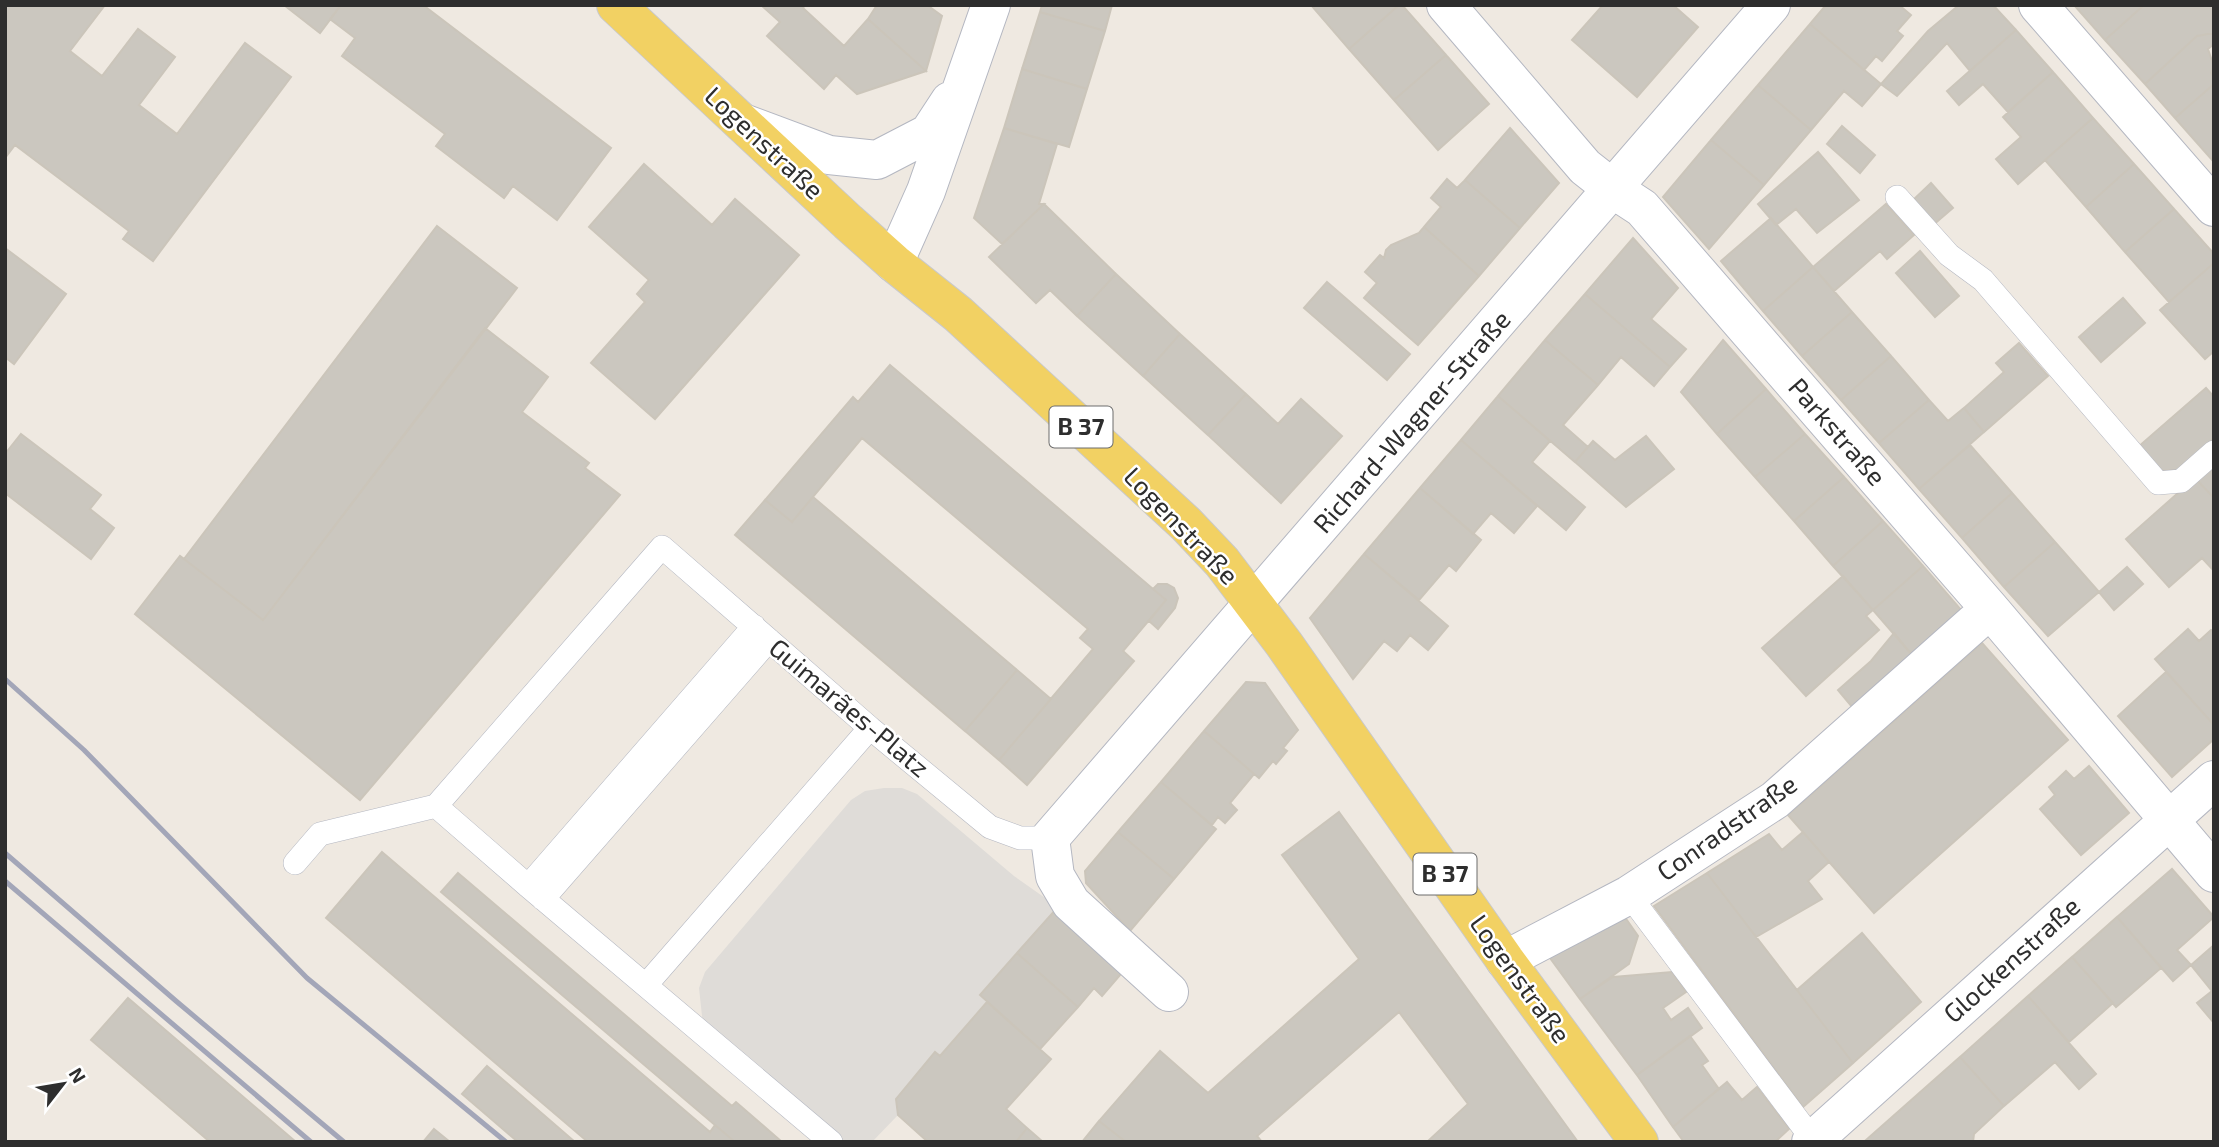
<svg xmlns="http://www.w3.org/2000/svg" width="2219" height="1147" font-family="'Exo 2',sans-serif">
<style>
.plaza{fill:#dfdcd8}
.building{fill:#cbc7bf;stroke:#cbc5ba;stroke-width:2}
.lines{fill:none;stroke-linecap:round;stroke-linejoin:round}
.lane-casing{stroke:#b4b7c1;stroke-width:24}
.street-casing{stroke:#b4b7c1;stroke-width:40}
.secondary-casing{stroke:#b4b7c1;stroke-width:40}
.primary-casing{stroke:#c9c9c9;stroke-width:40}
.lane{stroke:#fff;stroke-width:23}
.street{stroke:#fff;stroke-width:38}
.secondary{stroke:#fff;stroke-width:38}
.primary{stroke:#f2d163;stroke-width:38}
.rail{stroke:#a3a6b8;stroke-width:5}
.labels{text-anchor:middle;stroke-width:5;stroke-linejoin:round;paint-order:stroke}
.shield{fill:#fff;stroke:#6d6d6d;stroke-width:2}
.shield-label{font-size:24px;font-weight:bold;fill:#2e2e2e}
.street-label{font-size:26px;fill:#2e2e2e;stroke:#fff}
</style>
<rect width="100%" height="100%" fill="#efe9e1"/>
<path class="plaza" d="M 884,788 L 902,788 L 917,794 L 1014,876 L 1058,907 L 980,995 L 987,1002 L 940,1056 L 935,1053 L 896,1099 L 898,1115 L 872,1142 L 831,1142 L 704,1034 L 699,988 L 705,972 L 851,800 L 865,791 Z"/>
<path class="building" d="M 5,5 L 105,5 L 70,51 L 102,76 L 138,29 L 175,57 L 139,105 L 177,134 L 245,43 L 291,77 L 153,261 L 123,239 L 129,231 L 15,145 L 5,158 Z
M 284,5 L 341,5 L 320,33 Z
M 341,5 L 423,5 L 611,148 L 557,220 L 513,186 L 504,198 L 436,146 L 445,134 L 342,56 L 355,38 L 330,19 Z
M 761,5 L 805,5 L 803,8 L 844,46 L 868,19 L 926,71 L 857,94 L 836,75 L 824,89 L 767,36 L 780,22 Z
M 877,5 L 927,5 L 942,16 L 926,71 L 868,19 Z
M 1042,5 L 1112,5 L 1105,31 L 1040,12 Z
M 1311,5 L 1399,5 L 1349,49 Z
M 1399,5 L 1402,5 L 1446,55 L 1394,100 L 1349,49 Z
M 1603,5 L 1673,5 L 1698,27 L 1637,97 L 1572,40 Z
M 1826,5 L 1899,5 L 1911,15 L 1897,31 L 1903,36 L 1882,61 L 1876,56 L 1864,70 L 1810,24 Z
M 1959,5 L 1993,5 L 2016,30 L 1970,71 L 1947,43 L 1897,96 L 1881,84 L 1928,31 Z
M 2074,5 L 2144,5 L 2105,40 Z
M 2144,5 L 2214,5 L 2214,33 L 2197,36 L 2145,84 L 2105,40 Z
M 1040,12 L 1105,31 L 1087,89 L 1022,69 Z
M 1810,24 L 1881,84 L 1862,106 L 1844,91 L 1811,130 L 1758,85 Z
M 2016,30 L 2053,72 L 2008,112 L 1983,84 L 1959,105 L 1947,91 Z
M 2214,33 L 2214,44 L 2208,49 L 2214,67 L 2211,73 L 2214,78 L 2214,84 L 2175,118 L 2145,84 L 2197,36 Z
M 1446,55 L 1489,104 L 1438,150 L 1394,100 Z
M 1022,69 L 1087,89 L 1069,147 L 1004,128 Z
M 2053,72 L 2093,118 L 2018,184 L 1996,159 L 2021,137 L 2003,117 Z
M 2214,84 L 2214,162 L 2175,118 Z
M 1758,85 L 1811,130 L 1764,185 L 1711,140 Z
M 2093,118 L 2134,164 L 2086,207 L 2045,160 Z
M 1842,126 L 1875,155 L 1860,173 L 1827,144 Z
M 1004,128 L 1057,144 L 1039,204 L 1044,204 L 1002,244 L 974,218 Z
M 1510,128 L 1559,183 L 1520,228 L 1465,180 Z
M 1711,140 L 1764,185 L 1709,249 L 1663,197 Z
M 1818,152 L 1859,200 L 1817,233 L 1796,209 L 1776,225 L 1758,204 Z
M 644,164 L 712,225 L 735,199 L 799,255 L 655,419 L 591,363 L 645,302 L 637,294 L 649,280 L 589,227 Z
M 2134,164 L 2174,209 L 2125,252 L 2086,207 Z
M 1447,179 L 1457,188 L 1465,180 L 1520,228 L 1479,276 L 1424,227 L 1441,207 L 1431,198 Z
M 1931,183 L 1953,208 L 1933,225 L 1912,201 Z
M 1044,204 L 1116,274 L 1077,316 L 1050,290 L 1036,303 L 989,257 Z
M 1886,204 L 1914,235 L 1887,259 L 1880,251 L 1834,291 L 1813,267 Z
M 2174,209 L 2214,254 L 2214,263 L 2169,302 L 2125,252 Z
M 1771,218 L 1813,267 L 1763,311 L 1721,261 Z
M 437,226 L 517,288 L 263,620 L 184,559 Z
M 1424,227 L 1479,276 L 1418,345 L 1364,298 L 1377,283 L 1365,272 L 1380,255 L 1384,258 L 1386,250 L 1391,245 L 1419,233 Z
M 1633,238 L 1678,288 L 1651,319 L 1686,349 L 1670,367 L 1585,294 Z
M 5,248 L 66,294 L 14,364 L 5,357 Z
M 1920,251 L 1959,296 L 1935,317 L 1896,273 Z
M 2214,263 L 2214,351 L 2205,359 L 2160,310 Z
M 1813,267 L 1852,312 L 1802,356 L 1763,311 Z
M 1116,274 L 1180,334 L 1143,376 L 1077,316 Z
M 1327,282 L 1410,354 L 1387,380 L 1304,308 Z
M 1585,294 L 1670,367 L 1654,386 L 1621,357 L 1598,385 L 1545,340 Z
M 2123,298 L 2145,323 L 2101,362 L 2079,337 Z
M 1852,312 L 1891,356 L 1841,400 L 1802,356 Z
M 485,328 L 548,377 L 522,412 L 589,463 L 585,468 L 620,495 L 360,800 L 135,614 L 180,556 L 263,620 Z
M 1180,334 L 1246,394 L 1208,435 L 1143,376 Z
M 1545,340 L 1598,385 L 1563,425 L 1588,447 L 1575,462 L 1498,396 Z
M 1723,340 L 1766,389 L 1717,434 L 1681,392 Z
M 2019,343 L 2048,376 L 1984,432 L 1964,408 L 2004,372 L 1996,363 Z
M 1891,356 L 1929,400 L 1879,443 L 1841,400 Z
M 890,365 L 1166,600 L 1123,651 L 1134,661 L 1027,785 L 999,760 L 1093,649 L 1080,638 L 1088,629 L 862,438 L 792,522 L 765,500 L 853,397 L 858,402 Z
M 2206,388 L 2214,397 L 2214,438 L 2177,470 L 2158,471 L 2138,447 Z
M 1766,389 L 1805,434 L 1755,477 L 1717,434 Z
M 1246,394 L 1278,424 L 1301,399 L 1342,436 L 1281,503 L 1208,435 Z
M 1498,396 L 1550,441 L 1532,462 L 1585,507 L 1566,530 L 1461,440 Z
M 1929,400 L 1948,421 L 1964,408 L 1984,432 L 1919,489 L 1879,443 Z
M 21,434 L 101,495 L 90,509 L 114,528 L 91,559 L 5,493 L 5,454 Z
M 1805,434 L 1844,477 L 1794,521 L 1755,477 Z
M 1646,436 L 1674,469 L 1626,507 L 1575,462 L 1593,441 L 1615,460 Z
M 1461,440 L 1537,506 L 1514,533 L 1491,513 L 1473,534 L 1420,488 Z
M 1970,445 L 2012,493 L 1962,538 L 1919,489 Z
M 2214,462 L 2214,498 L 2195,478 Z
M 1844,477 L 1883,521 L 1833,566 L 1794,521 Z
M 2195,478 L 2214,498 L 2214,571 L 2202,558 L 2169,587 L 2126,539 Z
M 1420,488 L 1481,540 L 1456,571 L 1449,565 L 1419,600 L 1364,554 Z
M 2012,493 L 2055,542 L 2004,587 L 1962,538 Z
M 813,497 L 1017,670 L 965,731 L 735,535 L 765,500 L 792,522 Z
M 1883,521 L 1923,566 L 1873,610 L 1833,566 Z
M 2055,542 L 2099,592 L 2048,636 L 2004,587 Z
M 1364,554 L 1448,626 L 1428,650 L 1410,635 L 1397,651 L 1384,641 L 1353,679 L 1310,618 Z
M 1923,566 L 1961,610 L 1912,655 L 1873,610 Z
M 2127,567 L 2143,584 L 2114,610 L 2099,592 Z
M 1843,576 L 1873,610 L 1866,616 L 1879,630 L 1806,696 L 1762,648 Z
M 1158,584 L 1167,584 L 1174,588 L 1178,598 L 1175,608 L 1158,629 L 1149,621 L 1166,600 L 1153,589 Z
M 2188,629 L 2199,641 L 2211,630 L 2214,632 L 2214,725 L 2155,659 Z
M 1894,633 L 1912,655 L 1853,708 L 1838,690 L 1871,661 Z
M 1982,643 L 2068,740 L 1874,913 L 1788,815 Z
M 1017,670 L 1051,699 L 999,760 L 965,731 Z
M 2166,672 L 2214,725 L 2214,739 L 2172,777 L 2118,716 Z
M 1246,682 L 1265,683 L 1298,730 L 1283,748 L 1287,751 L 1276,764 L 1273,761 L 1259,778 L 1204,731 Z
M 1204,731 L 1254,774 L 1230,803 L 1237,810 L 1225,823 L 1218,817 L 1212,825 L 1161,782 Z
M 2089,766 L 2129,813 L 2081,855 L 2040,809 L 2055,795 L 2049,787 L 2066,771 L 2074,779 Z
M 1161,782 L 1216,829 L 1174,879 L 1118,832 Z
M 1339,812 L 1578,1142 L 1427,1142 L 1468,1104 L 1399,1012 L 1257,1136 L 1262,1142 L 1126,1142 L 1099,1121 L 1160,1051 L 1208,1093 L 1359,959 L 1282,855 Z
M 1118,832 L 1174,879 L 1130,931 L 1086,883 L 1085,871 Z
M 1803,832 L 1829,862 L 1808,881 L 1822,899 L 1756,937 L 1707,873 L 1769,834 L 1782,850 Z
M 382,852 L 710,1132 L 715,1125 L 735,1142 L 588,1142 L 326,918 Z
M 2172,869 L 2214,917 L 2177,950 L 2191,965 L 2173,981 L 2117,917 Z
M 458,873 L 732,1106 L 736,1102 L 782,1142 L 735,1142 L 441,892 Z
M 1707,873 L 1853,1063 L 1803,1107 L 1654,906 Z
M 1058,907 L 1126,968 L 1102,996 L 1094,988 L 1078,1007 L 1017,953 Z
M 1622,913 L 1638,936 L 1629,964 L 1580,999 L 1545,951 Z
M 2117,917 L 2161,968 L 2116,1007 L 2072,957 Z
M 1862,933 L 1921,1002 L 1853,1063 L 1797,990 Z
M 2214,945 L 2214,1023 L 2197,1003 L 2212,991 L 2191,965 Z
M 1017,953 L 1078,1007 L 1040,1049 L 980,995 Z
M 2072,957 L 2113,1003 L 2069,1042 L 2028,996 Z
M 1672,972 L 1686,992 L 1663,1008 L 1671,1020 L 1688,1008 L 1702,1028 L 1637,1075 L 1580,999 L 1613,977 Z
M 2028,996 L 2096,1074 L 2079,1089 L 2055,1062 L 2004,1106 L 1960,1057 Z
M 128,998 L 296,1142 L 210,1142 L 91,1040 Z
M 987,1002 L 1051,1059 L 1006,1109 L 1027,1128 L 1016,1142 L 928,1142 L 898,1115 L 896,1099 L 935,1052 L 940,1056 Z
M 1690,1036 L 1708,1061 L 1702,1065 L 1719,1089 L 1673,1127 L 1637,1075 Z
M 1960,1057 L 2004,1106 L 1974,1134 L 1973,1142 L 1868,1142 L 1866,1140 Z
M 487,1066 L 575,1142 L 518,1142 L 462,1094 Z
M 1727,1082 L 1742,1100 L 1757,1087 L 1789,1129 L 1775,1142 L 1684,1142 L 1673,1127 Z
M 1099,1121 L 1126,1142 L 1082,1142 Z
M 1027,1128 L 1043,1142 L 1016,1142 Z
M 434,1129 L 450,1142 L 423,1142 Z"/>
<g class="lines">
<defs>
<path id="lane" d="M 1897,197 L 1949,255 L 1983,280 L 2158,483 L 2181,481 L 2214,452
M 295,863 L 320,834 L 436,806
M 528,886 L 754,626
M 1629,895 L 1813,1140
M 543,899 L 769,640
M 646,985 L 870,728
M 831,1142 L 528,886 L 436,806 L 662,547 L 870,728 L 990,827 L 1020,838 L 1050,838"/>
<path id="street" d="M 1446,5 L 1585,167 L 1613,189 L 1642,208 L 1990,609 L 2214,873
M 2038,5 L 2214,207
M 1505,960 L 1629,895 L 1775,800 L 1990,609
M 1169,992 L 1071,903 L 1055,876 L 1050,838 L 1771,5
M 1811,1142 L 2214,780"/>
<path id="secondary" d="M 743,123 L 829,155 L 877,160 L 929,133 L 950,101
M 894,263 L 926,191 L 991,5"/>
<path id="primary" d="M 616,5 L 848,222 L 894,263 L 958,314 L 1186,524 L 1222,562 L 1284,644 L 1505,960 L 1639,1142"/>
</defs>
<use href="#lane" class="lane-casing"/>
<use href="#street" class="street-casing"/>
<use href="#secondary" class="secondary-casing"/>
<use href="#primary" class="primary-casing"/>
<use href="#lane" class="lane"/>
<use href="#street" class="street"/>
<use href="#secondary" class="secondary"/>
<use href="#primary" class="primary"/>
<path class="rail" d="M 5,679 L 84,750 L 307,978 L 506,1142
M 5,853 L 176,1001 L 344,1142
M 5,881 L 311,1142"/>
</g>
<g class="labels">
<g class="shield">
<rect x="1049.5" y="406.5" width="63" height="41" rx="5"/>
<rect x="1413.5" y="853.5" width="63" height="41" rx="5"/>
</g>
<g class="shield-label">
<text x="1081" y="435">B 37</text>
<text x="1445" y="882">B 37</text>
</g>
<g class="street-label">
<text transform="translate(764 143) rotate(43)" y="9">Logenstraße</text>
<text transform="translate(1412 422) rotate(-49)" y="9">Richard-Wagner-Straße</text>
<text transform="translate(1837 432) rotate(49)" y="9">Parkstraße</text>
<text transform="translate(1181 526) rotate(46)" y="9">Logenstraße</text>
<text transform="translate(849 708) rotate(40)" y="9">Guimarães-Platz</text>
<text transform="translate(1727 828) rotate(-35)" y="9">Conradstraße</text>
<text transform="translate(2012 960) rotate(-42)" y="9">Glockenstraße</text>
<text transform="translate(1520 979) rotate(54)" y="9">Logenstraße</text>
</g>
</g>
<rect width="2219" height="1147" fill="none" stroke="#2e2e2e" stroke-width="14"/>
<g transform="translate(63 1084) rotate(59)" stroke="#ffffff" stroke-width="5" paint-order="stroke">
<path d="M0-5L12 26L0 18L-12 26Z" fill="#2e2e2e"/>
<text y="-10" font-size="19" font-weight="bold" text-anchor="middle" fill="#2e2e2e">N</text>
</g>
</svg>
